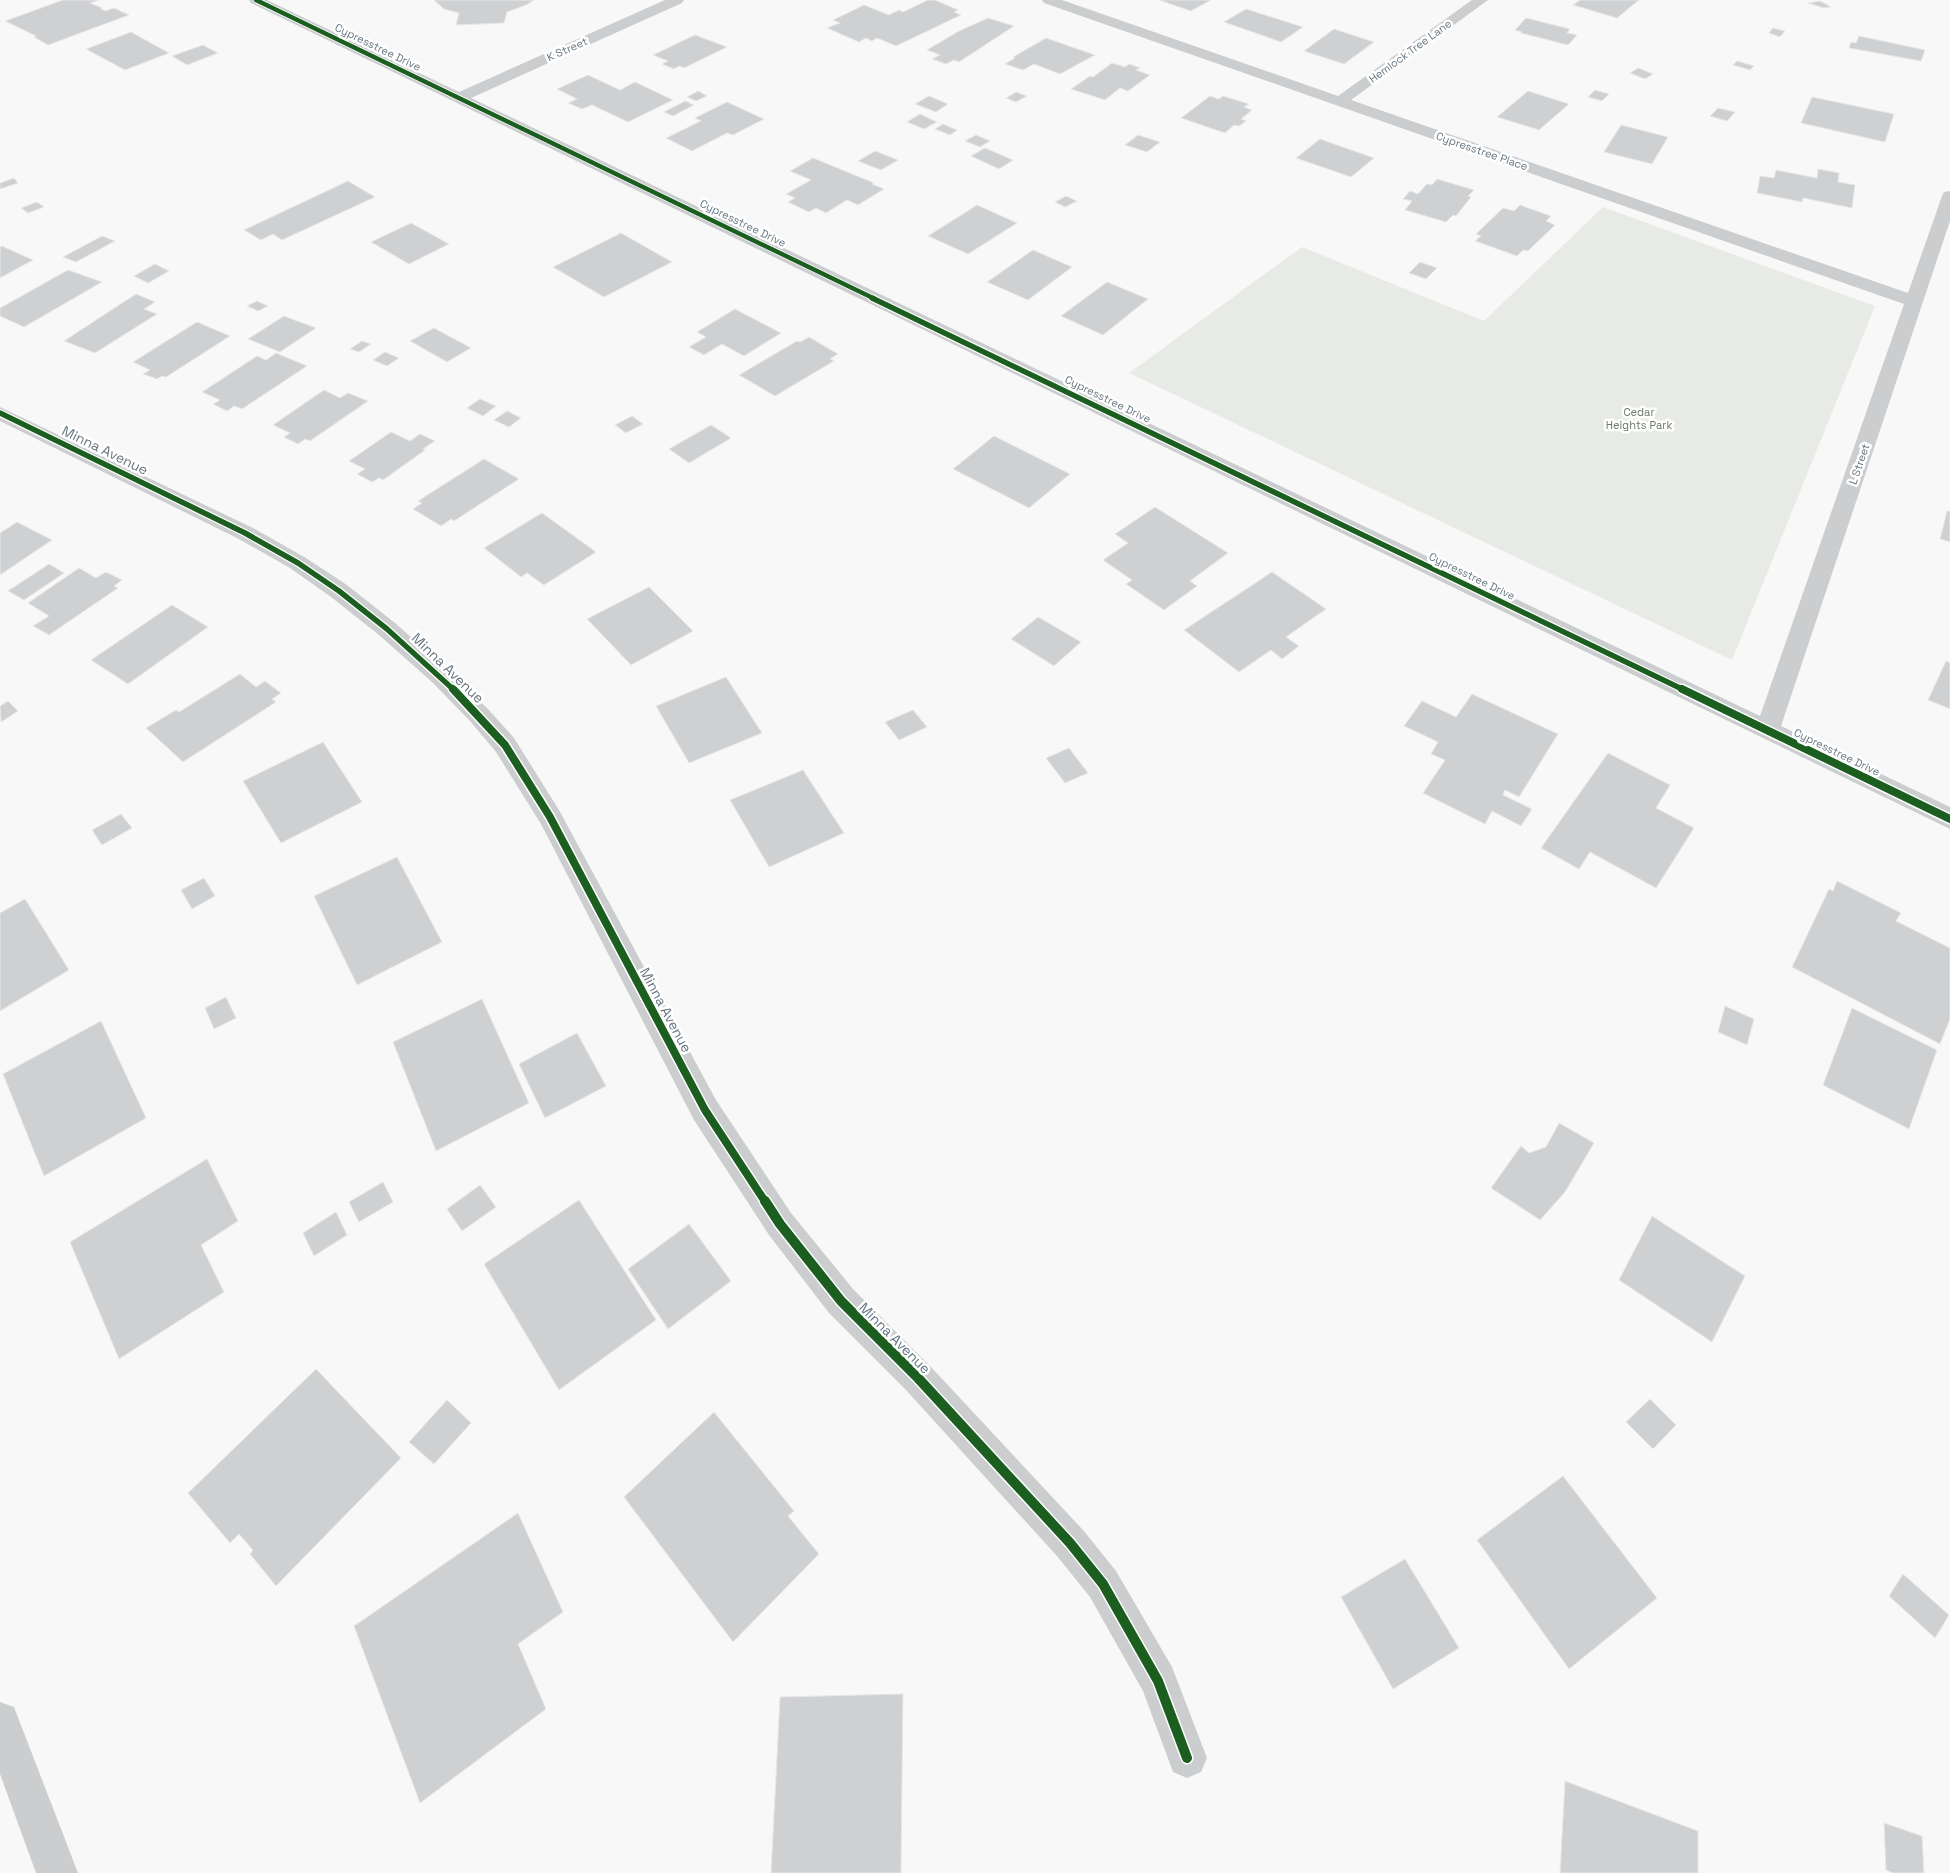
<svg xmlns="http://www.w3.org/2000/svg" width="1950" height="1873" font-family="'Space Grotesk',sans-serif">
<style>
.green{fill:#e8eae6}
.building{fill:#cfd0d2;stroke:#e8e8e8}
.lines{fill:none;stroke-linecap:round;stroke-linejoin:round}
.minor{fill:#cbcdce;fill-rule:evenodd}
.cycleway-far3-casing{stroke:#fff;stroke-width:6}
.cycleway-far2-casing{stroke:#fff;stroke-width:8}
.cycleway-far1-casing{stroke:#fff;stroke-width:11}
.cycleway-casing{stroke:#fff;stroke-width:13}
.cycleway-far3{stroke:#1b5e20;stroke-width:4.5}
.cycleway-far2{stroke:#1b5e20;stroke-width:5.5}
.cycleway-far1{stroke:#1b5e20;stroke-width:8}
.cycleway{stroke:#1b5e20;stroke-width:10}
.labels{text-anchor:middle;stroke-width:5;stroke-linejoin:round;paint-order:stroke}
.far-street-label{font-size:11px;fill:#667780;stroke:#fff}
.far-park-label{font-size:11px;fill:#6a7965;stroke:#fff}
.street-label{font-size:14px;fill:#667780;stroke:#fff}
</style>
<rect width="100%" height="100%" fill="#f8f8f8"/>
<path class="green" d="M 1603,207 L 1875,306 L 1732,660 L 1129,373 L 1302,247 L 1484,321 Z"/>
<path class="building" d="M 63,0 L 99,0 L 90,3 L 102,8 L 100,8 L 105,11 L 114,8 L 129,15 L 48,45 L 34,37 L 36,36 L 5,21 Z
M 434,0 L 534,0 L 526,5 L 507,12 L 504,23 L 456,25 L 459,13 L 444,9 Z
M 928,0 L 935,0 L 958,10 L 954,12 L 961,15 L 896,46 L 877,38 L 872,41 L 866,38 L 859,42 L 827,28 L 840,23 L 833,20 L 864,5 L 889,15 L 899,10 L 903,12 Z
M 1159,0 L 1211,0 L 1191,11 Z
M 1580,0 L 1639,0 L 1617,18 L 1573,5 Z
M 1820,1 L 1831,7 L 1824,8 L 1808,3 Z
M 1246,9 L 1303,27 L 1281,42 L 1224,22 Z
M 988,18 L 1014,26 L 959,62 L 954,60 L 946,64 L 932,59 L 940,55 L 927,50 L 959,31 Z
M 1526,18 L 1570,29 L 1567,33 L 1577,35 L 1568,45 L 1521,33 L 1522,32 L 1515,30 Z
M 1773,28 L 1785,31 L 1780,37 L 1769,33 Z
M 1334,29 L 1374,42 L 1344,64 L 1304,51 Z
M 131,32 L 169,53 L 125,70 L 86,49 Z
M 695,35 L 727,47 L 684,68 L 679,66 L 674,69 L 662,64 L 668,61 L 653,55 Z
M 1859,36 L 1925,50 L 1921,61 L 1849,48 L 1851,42 L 1856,43 Z
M 1046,38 L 1095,55 L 1060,74 L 1034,64 L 1023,70 L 1005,64 L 1015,58 L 1013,57 Z
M 203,45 L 218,53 L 187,65 L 172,56 Z
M 1737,61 L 1754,66 L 1750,70 L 1733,65 Z
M 1112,63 L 1125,67 L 1129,64 L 1140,68 L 1136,70 L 1150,75 L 1128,91 L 1120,88 L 1105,100 L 1071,89 L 1090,76 L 1093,77 Z
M 1638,68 L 1653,74 L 1645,79 L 1630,73 Z
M 588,75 L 620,90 L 635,82 L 673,100 L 628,122 L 592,105 L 582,109 L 568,103 L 577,99 L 557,89 Z
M 1595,90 L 1609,94 L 1602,101 L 1588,97 Z
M 698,91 L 707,96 L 696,101 L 687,97 Z
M 1528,91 L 1569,104 L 1539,130 L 1497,117 Z
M 1016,92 L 1027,96 L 1016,102 L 1006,98 Z
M 929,96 L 948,104 L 936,112 L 915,104 Z
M 1210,96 L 1219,99 L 1223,96 L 1249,104 L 1244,107 L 1252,110 L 1241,119 L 1246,121 L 1239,126 L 1234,125 L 1225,133 L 1181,118 Z
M 1812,97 L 1894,114 L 1885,142 L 1801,123 Z
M 685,101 L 694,105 L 673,116 L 664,112 Z
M 727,102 L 764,119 L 733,135 L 727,133 L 692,151 L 666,138 L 701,121 L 695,118 Z
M 1718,108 L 1735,112 L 1727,121 L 1710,116 Z
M 920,114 L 937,122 L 924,129 L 907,122 Z
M 943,124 L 957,130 L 950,135 L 935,129 Z
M 1621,125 L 1668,137 L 1652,164 L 1604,152 Z
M 976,135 L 990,141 L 980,147 L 965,141 Z
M 1138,135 L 1160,142 L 1147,152 L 1125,145 Z
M 1320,139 L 1374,158 L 1351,177 L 1296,158 Z
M 985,148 L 1013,160 L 999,169 L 971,156 Z
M 875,151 L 898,160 L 881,170 L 858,161 Z
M 813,158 L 874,183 L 872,184 L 884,189 L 858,205 L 847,200 L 826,213 L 816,208 L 809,212 L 788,202 L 795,198 L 786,194 L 811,180 L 790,171 Z
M 1818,169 L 1839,173 L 1838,182 L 1855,185 L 1852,208 L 1803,198 L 1802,202 L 1757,193 L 1760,176 L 1774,178 L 1776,170 L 1817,178 Z
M 14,178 L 18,183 L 0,189 L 0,183 Z
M 1437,179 L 1474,190 L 1468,196 L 1471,197 L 1456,216 L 1453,215 L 1446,222 L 1405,210 L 1412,201 L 1403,199 L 1410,191 L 1418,194 L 1427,184 L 1432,185 Z
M 348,181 L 375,197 L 282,240 L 273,234 L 261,240 L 244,230 Z
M 1066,196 L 1077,201 L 1065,207 L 1055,202 Z
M 37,202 L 44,207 L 28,213 L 21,208 Z
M 977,205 L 1017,223 L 968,254 L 928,236 Z
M 1520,205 L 1551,216 L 1546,221 L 1555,225 L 1528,251 L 1523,250 L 1517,256 L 1475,241 L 1481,236 L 1476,234 L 1503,208 L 1514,211 Z
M 411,223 L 449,244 L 409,264 L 371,242 Z
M 621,233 L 672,262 L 604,297 L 553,267 Z
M 102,236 L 115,241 L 76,262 L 63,257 Z
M 2,246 L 33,260 L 0,278 L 0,247 Z
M 1033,250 L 1072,267 L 1028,300 L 987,282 Z
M 1420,262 L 1437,268 L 1426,279 L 1409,273 Z
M 155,264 L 169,271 L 148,283 L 134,276 Z
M 68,270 L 102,282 L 24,327 L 0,316 L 0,308 Z
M 1107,282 L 1148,299 L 1103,335 L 1061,316 Z
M 136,294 L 155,302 L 144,309 L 157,314 L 95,353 L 64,341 Z
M 257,301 L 268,306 L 258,311 L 247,306 Z
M 735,309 L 781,333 L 744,356 L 722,344 L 704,355 L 689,347 L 706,337 L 697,332 Z
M 284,316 L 316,328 L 280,352 L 248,339 Z
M 197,322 L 230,336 L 166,377 L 162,376 L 157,379 L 143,374 L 150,370 L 133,362 Z
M 434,328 L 471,348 L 447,362 L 410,341 Z
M 809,337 L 838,354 L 830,359 L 834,361 L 775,396 L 739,375 L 797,341 L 800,342 Z
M 362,341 L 371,344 L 359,352 L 350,349 Z
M 385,352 L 399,358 L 387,366 L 373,360 Z
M 276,353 L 307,366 L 242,409 L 234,406 L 227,411 L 213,404 L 220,400 L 202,392 L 257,356 L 266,360 Z
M 324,390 L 340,398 L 348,393 L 368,401 L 310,441 L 305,439 L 298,444 L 284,437 L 290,433 L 273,425 Z
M 480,399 L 496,406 L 483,416 L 467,408 Z
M 507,411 L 521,418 L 509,427 L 494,420 Z
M 632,416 L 643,424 L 626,433 L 615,425 Z
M 711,425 L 731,438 L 689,463 L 669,449 Z
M 391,432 L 410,441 L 420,434 L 435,441 L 423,449 L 425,450 L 383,480 L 379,478 L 372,482 L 357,474 L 365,469 L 349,461 Z
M 994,436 L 1070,474 L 1029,508 L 953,469 Z
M 484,459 L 519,479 L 454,521 L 451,519 L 441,526 L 413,509 L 422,503 L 418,501 Z
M 1155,507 L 1228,553 L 1190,581 L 1197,586 L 1164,610 L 1126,584 L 1132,580 L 1103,560 L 1128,543 L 1115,534 Z
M 1947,511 L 1950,511 L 1950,542 L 1940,539 Z
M 542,513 L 596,552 L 544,585 L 527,573 L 521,577 L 484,548 Z
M 17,522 L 52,540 L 0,575 L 0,533 Z
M 49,564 L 64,573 L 24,600 L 8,591 Z
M 79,568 L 96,578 L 106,572 L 122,580 L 114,586 L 118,588 L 49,635 L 33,626 L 49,616 L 28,603 Z
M 1272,572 L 1326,609 L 1286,637 L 1299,646 L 1282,659 L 1271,650 L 1239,672 L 1184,630 Z
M 649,587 L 693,631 L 631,665 L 587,619 Z
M 172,605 L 208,627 L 128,684 L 91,660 Z
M 1038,617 L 1081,642 L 1054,666 L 1011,639 Z
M 1946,661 L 1950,663 L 1950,709 L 1928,700 Z
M 240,674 L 256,687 L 265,681 L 281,693 L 272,699 L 276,702 L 183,762 L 146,728 L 176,710 L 179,712 Z
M 726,677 L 762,733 L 689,763 L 656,706 Z
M 1472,694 L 1558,734 L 1519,797 L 1505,790 L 1503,795 L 1532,809 L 1521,826 L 1492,811 L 1485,824 L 1423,793 L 1445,760 L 1431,754 L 1438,742 L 1404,726 L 1422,701 L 1456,717 Z
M 8,701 L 18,711 L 1,722 L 0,706 Z
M 913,710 L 927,727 L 899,740 L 885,722 Z
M 323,742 L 362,802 L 281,843 L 243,781 Z
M 1069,748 L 1088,773 L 1065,783 L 1046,758 Z
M 1608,753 L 1670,785 L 1656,808 L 1694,828 L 1656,888 L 1590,852 L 1579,869 L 1541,848 Z
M 803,770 L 844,833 L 769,867 L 730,800 Z
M 121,814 L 132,828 L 102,845 L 92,830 Z
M 397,857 L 442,942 L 357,985 L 314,896 Z
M 204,878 L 215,896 L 192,909 L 181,890 Z
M 1837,881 L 1901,913 L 1896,921 L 1950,948 L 1950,1019 L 1940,1044 L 1792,967 L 1829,889 L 1833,891 Z
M 25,899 L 69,970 L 0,1011 L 0,913 Z
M 226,997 L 236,1018 L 214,1029 L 205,1008 Z
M 482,999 L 529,1103 L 436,1151 L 393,1042 Z
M 1725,1006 L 1754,1019 L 1747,1045 L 1718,1032 Z
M 1852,1008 L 1937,1050 L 1909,1129 L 1823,1085 Z
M 101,1021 L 146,1118 L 44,1176 L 3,1074 Z
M 577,1033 L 606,1086 L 545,1118 L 519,1064 Z
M 1559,1123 L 1594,1143 L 1565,1192 L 1540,1220 L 1491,1188 L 1521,1146 L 1529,1153 L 1546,1147 Z
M 207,1159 L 238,1221 L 201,1245 L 224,1292 L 119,1359 L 70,1242 Z
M 383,1182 L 393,1202 L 359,1222 L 349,1202 Z
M 480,1185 L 496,1207 L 462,1231 L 447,1209 Z
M 579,1200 L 656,1320 L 559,1390 L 484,1264 Z
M 336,1212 L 347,1235 L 314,1256 L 303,1233 Z
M 1652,1216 L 1745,1276 L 1712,1342 L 1619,1280 Z
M 689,1224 L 731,1281 L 668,1329 L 628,1269 Z
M 316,1369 L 401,1458 L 276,1586 L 250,1554 L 253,1550 L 239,1534 L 230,1543 L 188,1493 Z
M 1650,1399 L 1676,1425 L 1653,1449 L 1626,1422 Z
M 447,1400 L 471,1423 L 434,1464 L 409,1442 Z
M 714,1412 L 794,1511 L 788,1516 L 819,1554 L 733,1642 L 624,1497 Z
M 1563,1476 L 1657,1598 L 1569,1669 L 1477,1540 Z
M 518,1513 L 563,1612 L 518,1644 L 546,1709 L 420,1803 L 354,1626 Z
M 1405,1559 L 1459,1648 L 1393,1689 L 1341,1597 Z
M 1903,1574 L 1949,1615 L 1935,1638 L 1889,1596 Z
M 903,1694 L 901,1873 L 771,1873 L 780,1697 Z
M 1565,1781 L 1698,1831 L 1698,1873 L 1560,1873 Z
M 1884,1823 L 1922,1836 L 1924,1873 L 1893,1873 L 1886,1870 Z"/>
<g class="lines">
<path class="minor" d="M 249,0 L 267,0 L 459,92 L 665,0 L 684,0 L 682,3 L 471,98 L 1760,716 L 1904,304 L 1044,3 L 1042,0 L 1062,0 L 1338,96 L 1472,0 L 1488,0 L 1351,100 L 1908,293 L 1942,196 L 1944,192 L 1950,191 L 1950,221 L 1781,726 L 1950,807 L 1950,829 L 453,101 L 251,3 Z
M 0,407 L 253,528 L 306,558 L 347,585 L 395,623 L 448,670 L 488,709 L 514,738 L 559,810 L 716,1100 L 791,1213 L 853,1289 L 930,1366 L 1083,1530 L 1116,1571 L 1172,1667 L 1207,1758 L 1201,1772 L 1187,1778 L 1173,1772 L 1143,1691 L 1090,1597 L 1057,1556 L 906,1390 L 829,1313 L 769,1235 L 694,1120 L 541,824 L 496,752 L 470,721 L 432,682 L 379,635 L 331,597 L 290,568 L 237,538 L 0,421 Z
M 0,1702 L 14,1707 L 78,1873 L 36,1873 L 0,1774 Z"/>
<defs>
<path id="cycleway-far3" d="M 256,0 L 875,299"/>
<path id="cycleway-far2" d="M 872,298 L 1684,690
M 0,413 L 245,533 L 298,563 L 339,591 L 387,629 L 454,690"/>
<path id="cycleway-far1" d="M 453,689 L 505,745 L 550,817 L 705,1110 L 766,1203
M 1682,689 L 1950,819"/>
<path id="cycleway" d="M 765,1201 L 780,1224 L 841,1301 L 918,1378 L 1070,1543 L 1103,1584 L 1158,1681 L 1187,1758"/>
</defs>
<use href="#cycleway-far3" class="cycleway-far3-casing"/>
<use href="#cycleway-far2" class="cycleway-far2-casing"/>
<use href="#cycleway-far1" class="cycleway-far1-casing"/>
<use href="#cycleway" class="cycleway-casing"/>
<use href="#cycleway-far3" class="cycleway-far3"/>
<use href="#cycleway-far2" class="cycleway-far2"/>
<use href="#cycleway-far1" class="cycleway-far1"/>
<use href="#cycleway" class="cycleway"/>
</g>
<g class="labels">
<g class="far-street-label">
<text transform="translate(378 47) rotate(26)" y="4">Cypresstree Drive</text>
<text transform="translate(567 49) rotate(-24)" y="4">K Street</text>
<text transform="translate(1410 51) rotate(-36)" y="4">Hemlock Tree Lane</text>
<text transform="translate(1482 151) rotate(19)" y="4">Cypresstree Place</text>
<text transform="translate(743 223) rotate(26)" y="4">Cypresstree Drive</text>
<text transform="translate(1108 399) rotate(26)" y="4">Cypresstree Drive</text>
<text transform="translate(1859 464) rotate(-71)" y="4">L Street</text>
<text transform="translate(1472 576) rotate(26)" y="4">Cypresstree Drive</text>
<text transform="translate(1837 752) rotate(26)" y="4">Cypresstree Drive</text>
</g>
<g class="far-park-label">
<text x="1639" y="416">Cedar<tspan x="1639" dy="13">Heights Park</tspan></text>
</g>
<g class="street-label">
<text transform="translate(105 450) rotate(26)" y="5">Minna Avenue</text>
<text transform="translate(448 668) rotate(44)" y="5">Minna Avenue</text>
<text transform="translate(666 1010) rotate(62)" y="5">Minna Avenue</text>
<text transform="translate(895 1338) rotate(45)" y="5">Minna Avenue</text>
</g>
</g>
</svg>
